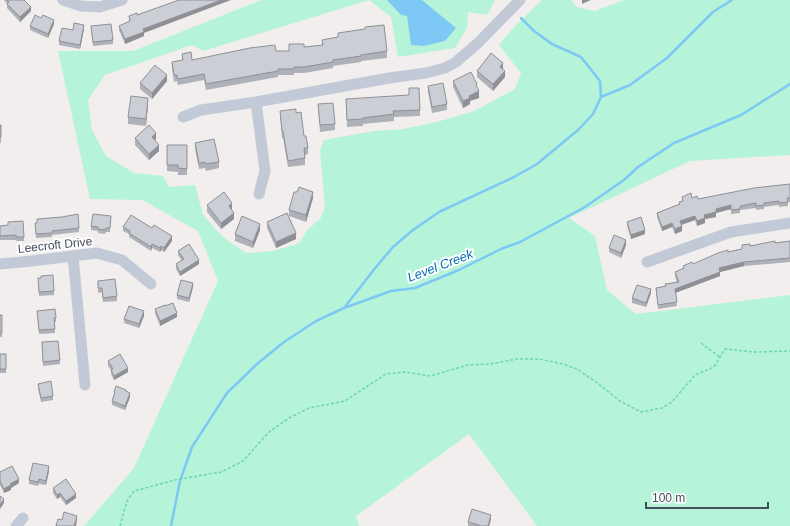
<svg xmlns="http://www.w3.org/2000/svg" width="790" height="526" font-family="Arial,sans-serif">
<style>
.green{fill:#b6f4d9}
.water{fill:#7ec8f5}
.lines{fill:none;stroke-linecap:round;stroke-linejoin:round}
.stream{stroke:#7ec8f5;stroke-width:2.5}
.path{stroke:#6bd5b4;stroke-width:1.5;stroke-dasharray:3 2;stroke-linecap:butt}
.minor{stroke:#c2cad7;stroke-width:11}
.wall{fill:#afb1b8}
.shaded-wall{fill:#8f9096}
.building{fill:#ccced6;stroke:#8f9096}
.labels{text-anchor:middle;stroke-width:4;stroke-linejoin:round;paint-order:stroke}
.street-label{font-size:12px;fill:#444d5d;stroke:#fff}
.water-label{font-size:13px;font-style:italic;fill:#006eb4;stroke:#fff}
</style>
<rect width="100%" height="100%" fill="#f1eeed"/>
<path class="green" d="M 261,0 L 495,0 L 487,15 L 468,12 L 467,28 L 455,48 L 398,57 L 391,17 L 369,0 L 203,51 L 192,45 L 105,75 L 88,100 L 92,130 L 106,156 L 134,173 L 163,176 L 169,187 L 195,185 L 203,215 L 223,237 L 246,253 L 273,251 L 300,243 L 306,231 L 320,219 L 325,208 L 320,150 L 324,140 L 374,131 L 403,129 L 437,122 L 474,111 L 515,89 L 521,73 L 499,45 L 514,27 L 542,0 L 571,0 L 577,7 L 595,11 L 624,0 L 790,0 L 790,155 L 690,161 L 569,218 L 595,236 L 607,290 L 636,314 L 790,295 L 790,526 L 537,526 L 469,434 L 356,516 L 359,526 L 84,526 L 134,468 L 218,281 L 198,231 L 142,200 L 90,199 L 58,51 L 133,51 Z"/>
<path class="water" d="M 387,0 L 422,0 L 456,28 L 445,41 L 424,46 L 411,45 L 407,16 L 401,15 Z"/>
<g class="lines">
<path class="stream" d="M 601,97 L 630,85 L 667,58 L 713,12 L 732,0
M 344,308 L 376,267 L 393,247 L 413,230 L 439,212 L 514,177 L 537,164 L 578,130 L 593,114 L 601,97 L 600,81 L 581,57 L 552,44 L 534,31 L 521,18
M 171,526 L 180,481 L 192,447 L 227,393 L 257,364 L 284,342 L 316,321 L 344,308 L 391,291 L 415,288 L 459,270 L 501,249 L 520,242 L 585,207 L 624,180 L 638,167 L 674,143 L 741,115 L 790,84"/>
<path class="path" d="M 701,343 L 720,357
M 120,526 L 127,501 L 134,491 L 175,480 L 221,472 L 243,461 L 269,432 L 289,418 L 309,408 L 345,401 L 386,374 L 405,372 L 430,376 L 468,365 L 490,364 L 517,359 L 539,359 L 563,364 L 577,369 L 596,382 L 620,401 L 641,412 L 662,408 L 672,402 L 695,375 L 714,367 L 725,349 L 755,352 L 790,351"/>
<path class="minor" d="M 63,0 L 81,6 L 100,7 L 122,0
M 256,102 L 265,171 L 259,194
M 183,117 L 201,110 L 256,102 L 389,78 L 426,73 L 445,68 L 456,62 L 478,43 L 520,0
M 73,256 L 85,385
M 647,262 L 731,232 L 790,223
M 0,264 L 32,261 L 97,253 L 122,260 L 151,284
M 16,526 L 23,518"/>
</g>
<path class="wall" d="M 4,0 L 24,0 L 31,11 L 20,22 L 7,8 L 7,4 Z
M 129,16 L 144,33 L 144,36 L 125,44 L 119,30 L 119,26 L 129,22 Z
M 54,24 L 48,38 L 30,30 L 30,26 Z
M 91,26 L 113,40 L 113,44 L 93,46 Z
M 84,29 L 80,49 L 59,45 L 59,41 L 73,30 Z
M 338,33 L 387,51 L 387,58 L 361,61 L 361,62 L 333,66 L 333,68 L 304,73 L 294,73 L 294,75 L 278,75 L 278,77 L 206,90 L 204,80 L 178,85 L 177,81 L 174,82 L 172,68 L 172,62 L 182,60 L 182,54 L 192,60 L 276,51 L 289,51 L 304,47 L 322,45 L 322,40 L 338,37 Z
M 477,71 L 505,77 L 493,91 L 477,77 Z
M 167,81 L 152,99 L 140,89 L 140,83 Z
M 453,81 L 477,88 L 479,98 L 470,101 L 470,104 L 463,108 L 453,87 Z
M 428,86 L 447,104 L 447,110 L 432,113 L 428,92 Z
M 346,99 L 420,110 L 420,116 L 394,117 L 394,121 L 363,124 L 363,126 L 347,127 Z
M 148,104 L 146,126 L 128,124 L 128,117 Z
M 318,104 L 335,124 L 335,130 L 320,132 Z
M 280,111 L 296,113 L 308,148 L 308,154 L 305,155 L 305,165 L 288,167 L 283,138 L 282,138 Z
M 0,125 L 1,137 L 1,143 L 0,143 Z
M 135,138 L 156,139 L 155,140 L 159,151 L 149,160 L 135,145 Z
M 195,143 L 219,162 L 219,168 L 206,171 L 205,168 L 199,169 L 195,149 Z
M 167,145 L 187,145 L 187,175 L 178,175 L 178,172 L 167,171 Z
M 790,184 L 790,202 L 788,202 L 788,206 L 779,207 L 779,205 L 764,207 L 764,209 L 756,210 L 756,208 L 740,210 L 740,213 L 731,214 L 731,209 L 716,213 L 716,217 L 705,219 L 705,223 L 697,226 L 695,220 L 682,225 L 682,231 L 675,234 L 672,227 L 662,231 L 657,217 L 657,213 L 679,204 L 679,202 L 682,201 L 682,197 L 692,198 L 698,199 Z
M 297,192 L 313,198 L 306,222 L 289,216 L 289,210 Z
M 207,205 L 232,210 L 234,219 L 221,229 L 207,212 Z
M 111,220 L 110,232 L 106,232 L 105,234 L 98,233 L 98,231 L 91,230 L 91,226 Z
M 267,222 L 296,239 L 276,248 L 267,228 Z
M 627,222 L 645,234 L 631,239 L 627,226 Z
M 35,223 L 79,228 L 79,232 L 52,235 L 52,237 L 36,238 Z
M 0,226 L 24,237 L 24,241 L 16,241 L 16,240 L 0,240 Z
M 123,227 L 172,241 L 164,252 L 161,250 L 160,252 L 152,248 L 151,251 L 129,237 L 129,234 L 123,231 Z
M 260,230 L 253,248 L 235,241 L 235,234 Z
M 790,241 L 790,262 L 744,266 L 720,272 L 720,276 L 675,293 L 677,306 L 658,309 L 656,288 L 665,286 L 677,283 L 675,276 L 675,272 L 683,269 L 683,266 L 693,264 L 728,252 L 742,249 L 742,245 L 750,246 Z
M 626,245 L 621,258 L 609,252 L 609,248 Z
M 178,251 L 199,264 L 180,276 L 176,269 L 176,264 L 182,261 L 178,255 Z
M 38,278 L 54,291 L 54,295 L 39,296 Z
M 98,281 L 117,296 L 117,301 L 103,302 L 102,292 L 98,293 Z
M 193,287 L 189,302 L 177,299 L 177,295 Z
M 651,293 L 646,307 L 632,303 L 632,298 Z
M 165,306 L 177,317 L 160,326 L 155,313 L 155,309 Z
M 37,311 L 56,318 L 56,322 L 55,322 L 55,333 L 39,334 Z
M 0,315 L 2,315 L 2,337 L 0,337 Z
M 144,316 L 139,328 L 124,323 L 124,319 Z
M 42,342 L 60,360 L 60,364 L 43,366 Z
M 0,354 L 6,354 L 6,373 L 0,373 Z
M 108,361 L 128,372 L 114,380 L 111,374 L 111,370 L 108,366 Z
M 38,384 L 53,396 L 53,400 L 41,402 L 38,388 Z
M 126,391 L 130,397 L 125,410 L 112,405 L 112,401 L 114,395 L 114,392 Z
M 49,471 L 46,485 L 39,484 L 38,486 L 29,484 L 29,480 Z
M 0,472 L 19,483 L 11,488 L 11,490 L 4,493 L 0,485 Z
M 53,488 L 76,498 L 66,505 L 60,497 L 57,499 L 53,493 Z
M 491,519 L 489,526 L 468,526 L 468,522 Z"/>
<path class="shaded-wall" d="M 221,0 L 231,0 L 144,33 L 144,36 L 125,44 L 125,39 L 143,29 Z
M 582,0 L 591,0 L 582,4 Z
M 31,7 L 31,11 L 20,22 L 20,17 Z
M 54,20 L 54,24 L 48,38 L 48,34 Z
M 84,25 L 84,29 L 80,49 L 80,45 Z
M 503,63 L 503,70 L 500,67 Z
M 505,71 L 505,77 L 493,91 L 493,84 Z
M 167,75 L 167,81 L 152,99 L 152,93 Z
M 479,91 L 479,98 L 470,101 L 470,104 L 463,108 L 463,101 L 469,96 Z
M 148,98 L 148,104 L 146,126 L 146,119 Z
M 156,133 L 156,139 L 152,143 L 152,137 Z
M 159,145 L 159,151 L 149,160 L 149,154 Z
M 313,192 L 313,198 L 306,222 L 306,215 Z
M 232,203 L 232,210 L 229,212 L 229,206 Z
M 731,205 L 731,209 L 716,213 L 716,217 L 705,219 L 705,223 L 697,226 L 697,221 L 704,215 L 716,209 Z
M 234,213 L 234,219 L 221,229 L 221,223 Z
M 695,216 L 695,220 L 680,225 L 680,221 Z
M 672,223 L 672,227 L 662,231 L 662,227 Z
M 260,224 L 260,230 L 253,248 L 253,242 Z
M 682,226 L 682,231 L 675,234 L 675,229 Z
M 645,230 L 645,234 L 631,239 L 631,235 Z
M 296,233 L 296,239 L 276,248 L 276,242 Z
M 172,236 L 172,241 L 164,252 L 164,248 Z
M 626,240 L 626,245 L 621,258 L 621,253 Z
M 152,244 L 152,248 L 151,251 L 151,247 Z
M 161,246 L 161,250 L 160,252 L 160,248 Z
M 199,260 L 199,264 L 180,276 L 180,272 Z
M 744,262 L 744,266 L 720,272 L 720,276 L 675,293 L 675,289 L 719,268 Z
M 193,283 L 193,287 L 189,302 L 189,298 Z
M 651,289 L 651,293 L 646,307 L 646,303 Z
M 144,311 L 144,316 L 139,328 L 139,324 Z
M 177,313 L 177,317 L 160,326 L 160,321 Z
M 128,368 L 128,372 L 114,380 L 114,376 Z
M 130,393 L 130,397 L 125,410 L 125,406 Z
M 49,466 L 49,471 L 46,485 L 46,481 Z
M 19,479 L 19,483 L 11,488 L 11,490 L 4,493 L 4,489 L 10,484 Z
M 60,493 L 60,497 L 57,499 L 57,495 Z
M 76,494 L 76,498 L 66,505 L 66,501 Z
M 4,499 L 4,503 L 0,509 L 0,505 Z
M 491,515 L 491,519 L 489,526 L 488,526 Z
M 77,516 L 77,520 L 76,526 L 74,526 Z"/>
<path class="building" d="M 7,0 L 24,0 L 31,7 L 20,17 L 7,4 L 9,2 Z
M 179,0 L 221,0 L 143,29 L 144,32 L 125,39 L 119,26 L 130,21 L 129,16 L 137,13 L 137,15 Z
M 35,15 L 41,18 L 43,15 L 54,20 L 48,34 L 30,26 Z
M 74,23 L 84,25 L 80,45 L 59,41 L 62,28 L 73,30 Z
M 111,24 L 113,40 L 93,42 L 91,26 Z
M 384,25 L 387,51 L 361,55 L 361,56 L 333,60 L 333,62 L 304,67 L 294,67 L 294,69 L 278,69 L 278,71 L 206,84 L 204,74 L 178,79 L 177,75 L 174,75 L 172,62 L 183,60 L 182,54 L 191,52 L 192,60 L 250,48 L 275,45 L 276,51 L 289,51 L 289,44 L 304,44 L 304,47 L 323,45 L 322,40 L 338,37 L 338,33 L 365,29 L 365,27 Z
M 491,53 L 503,63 L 500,67 L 505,71 L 493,84 L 477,71 Z
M 155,65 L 167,75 L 152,93 L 140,83 Z
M 471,72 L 477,84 L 476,85 L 479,91 L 469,96 L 470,98 L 463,101 L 453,81 Z
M 443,83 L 447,104 L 432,107 L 428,86 Z
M 409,88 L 419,88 L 420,110 L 393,111 L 394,114 L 363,118 L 363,119 L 347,120 L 346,99 L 409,95 Z
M 131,96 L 148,98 L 146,119 L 128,117 Z
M 333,103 L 335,124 L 320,125 L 318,104 Z
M 296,109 L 296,113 L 301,112 L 304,136 L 306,136 L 308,148 L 304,148 L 305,158 L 288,161 L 283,131 L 282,131 L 280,111 Z
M 0,125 L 1,125 L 1,137 L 0,137 Z
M 149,125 L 156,133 L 152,137 L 159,145 L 149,154 L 135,138 Z
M 214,139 L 219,162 L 206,164 L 205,162 L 199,163 L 195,143 Z
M 167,145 L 187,145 L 187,169 L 178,168 L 178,165 L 167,165 Z
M 790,184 L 790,198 L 787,198 L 788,202 L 779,203 L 779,201 L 764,203 L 764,205 L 756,206 L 756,203 L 740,206 L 740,209 L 731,210 L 731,205 L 716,209 L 716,212 L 704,215 L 705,218 L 697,221 L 695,216 L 680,221 L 682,226 L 675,229 L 672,223 L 662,227 L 657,213 L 680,204 L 679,202 L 683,201 L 682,197 L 691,193 L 692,198 L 697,196 L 698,199 L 754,188 Z
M 299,187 L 313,192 L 306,215 L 289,210 L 294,192 L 297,192 Z
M 224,192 L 232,203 L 229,206 L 234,213 L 221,223 L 207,205 Z
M 287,213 L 296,233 L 276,242 L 267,222 Z
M 78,214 L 79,228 L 52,231 L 52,233 L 36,234 L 35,223 L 37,223 L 37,219 L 62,217 Z
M 93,214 L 111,216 L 110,228 L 106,228 L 105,230 L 98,229 L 98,227 L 91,226 Z
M 131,215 L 152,228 L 154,225 L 172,236 L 164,248 L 161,246 L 160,248 L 152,244 L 151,247 L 129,233 L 130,231 L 123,227 Z
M 242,216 L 260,224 L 253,242 L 235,234 Z
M 641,217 L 645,230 L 631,235 L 627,222 Z
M 23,221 L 24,237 L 16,237 L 16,235 L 0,236 L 0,226 L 8,225 L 8,222 Z
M 614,235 L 626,240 L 621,253 L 609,248 Z
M 775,241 L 775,243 L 790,241 L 790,258 L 744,262 L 719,268 L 720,272 L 675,289 L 677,302 L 658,305 L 656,288 L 666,286 L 665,284 L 679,282 L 675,272 L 684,268 L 683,266 L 692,262 L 693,264 L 718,253 L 728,250 L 728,252 L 742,249 L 742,245 L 750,244 L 750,246 Z
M 189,244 L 199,260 L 180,272 L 176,264 L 184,259 L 178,251 Z
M 53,275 L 54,291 L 39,292 L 38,278 L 41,278 L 41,276 Z
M 115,279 L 117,296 L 103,298 L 102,288 L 98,288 L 98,281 Z
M 181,280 L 193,283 L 189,298 L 177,295 Z
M 637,285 L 651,289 L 646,303 L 632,298 Z
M 173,303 L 177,313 L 160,321 L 155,309 L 165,305 L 165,306 Z
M 129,306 L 144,311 L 139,324 L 124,319 Z
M 55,309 L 56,318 L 54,318 L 55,329 L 39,330 L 37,311 Z
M 0,315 L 2,315 L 2,333 L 0,333 Z
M 58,341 L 60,360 L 43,362 L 42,342 Z
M 0,354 L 6,354 L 6,369 L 0,369 Z
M 120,354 L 128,368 L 114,376 L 111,370 L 113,369 L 108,361 Z
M 51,381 L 53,396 L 41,398 L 38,384 Z
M 116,386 L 126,390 L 126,391 L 130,393 L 125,406 L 112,401 L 115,392 L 114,392 Z
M 33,463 L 49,466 L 46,481 L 39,479 L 38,482 L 29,480 Z
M 12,466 L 19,479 L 10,484 L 11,485 L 4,489 L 0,481 L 0,472 Z
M 66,479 L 76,494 L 66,501 L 60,493 L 57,495 L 53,488 Z
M 0,496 L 4,499 L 0,505 Z
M 472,509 L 491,515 L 488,526 L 479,526 L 479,525 L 468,522 Z
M 64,512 L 77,516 L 74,526 L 56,526 L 58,519 L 62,520 Z"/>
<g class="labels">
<g class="street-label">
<text transform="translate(55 245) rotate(-6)" y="4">Leecroft Drive</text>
</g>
<g class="water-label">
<text transform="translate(440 265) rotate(-21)" y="5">Level Creek</text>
</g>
</g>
<path d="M646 502v6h122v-6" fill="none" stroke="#444d5d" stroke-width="2"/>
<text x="652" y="502" font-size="12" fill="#444d5d" stroke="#ffffff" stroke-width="3" paint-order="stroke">100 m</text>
</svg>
